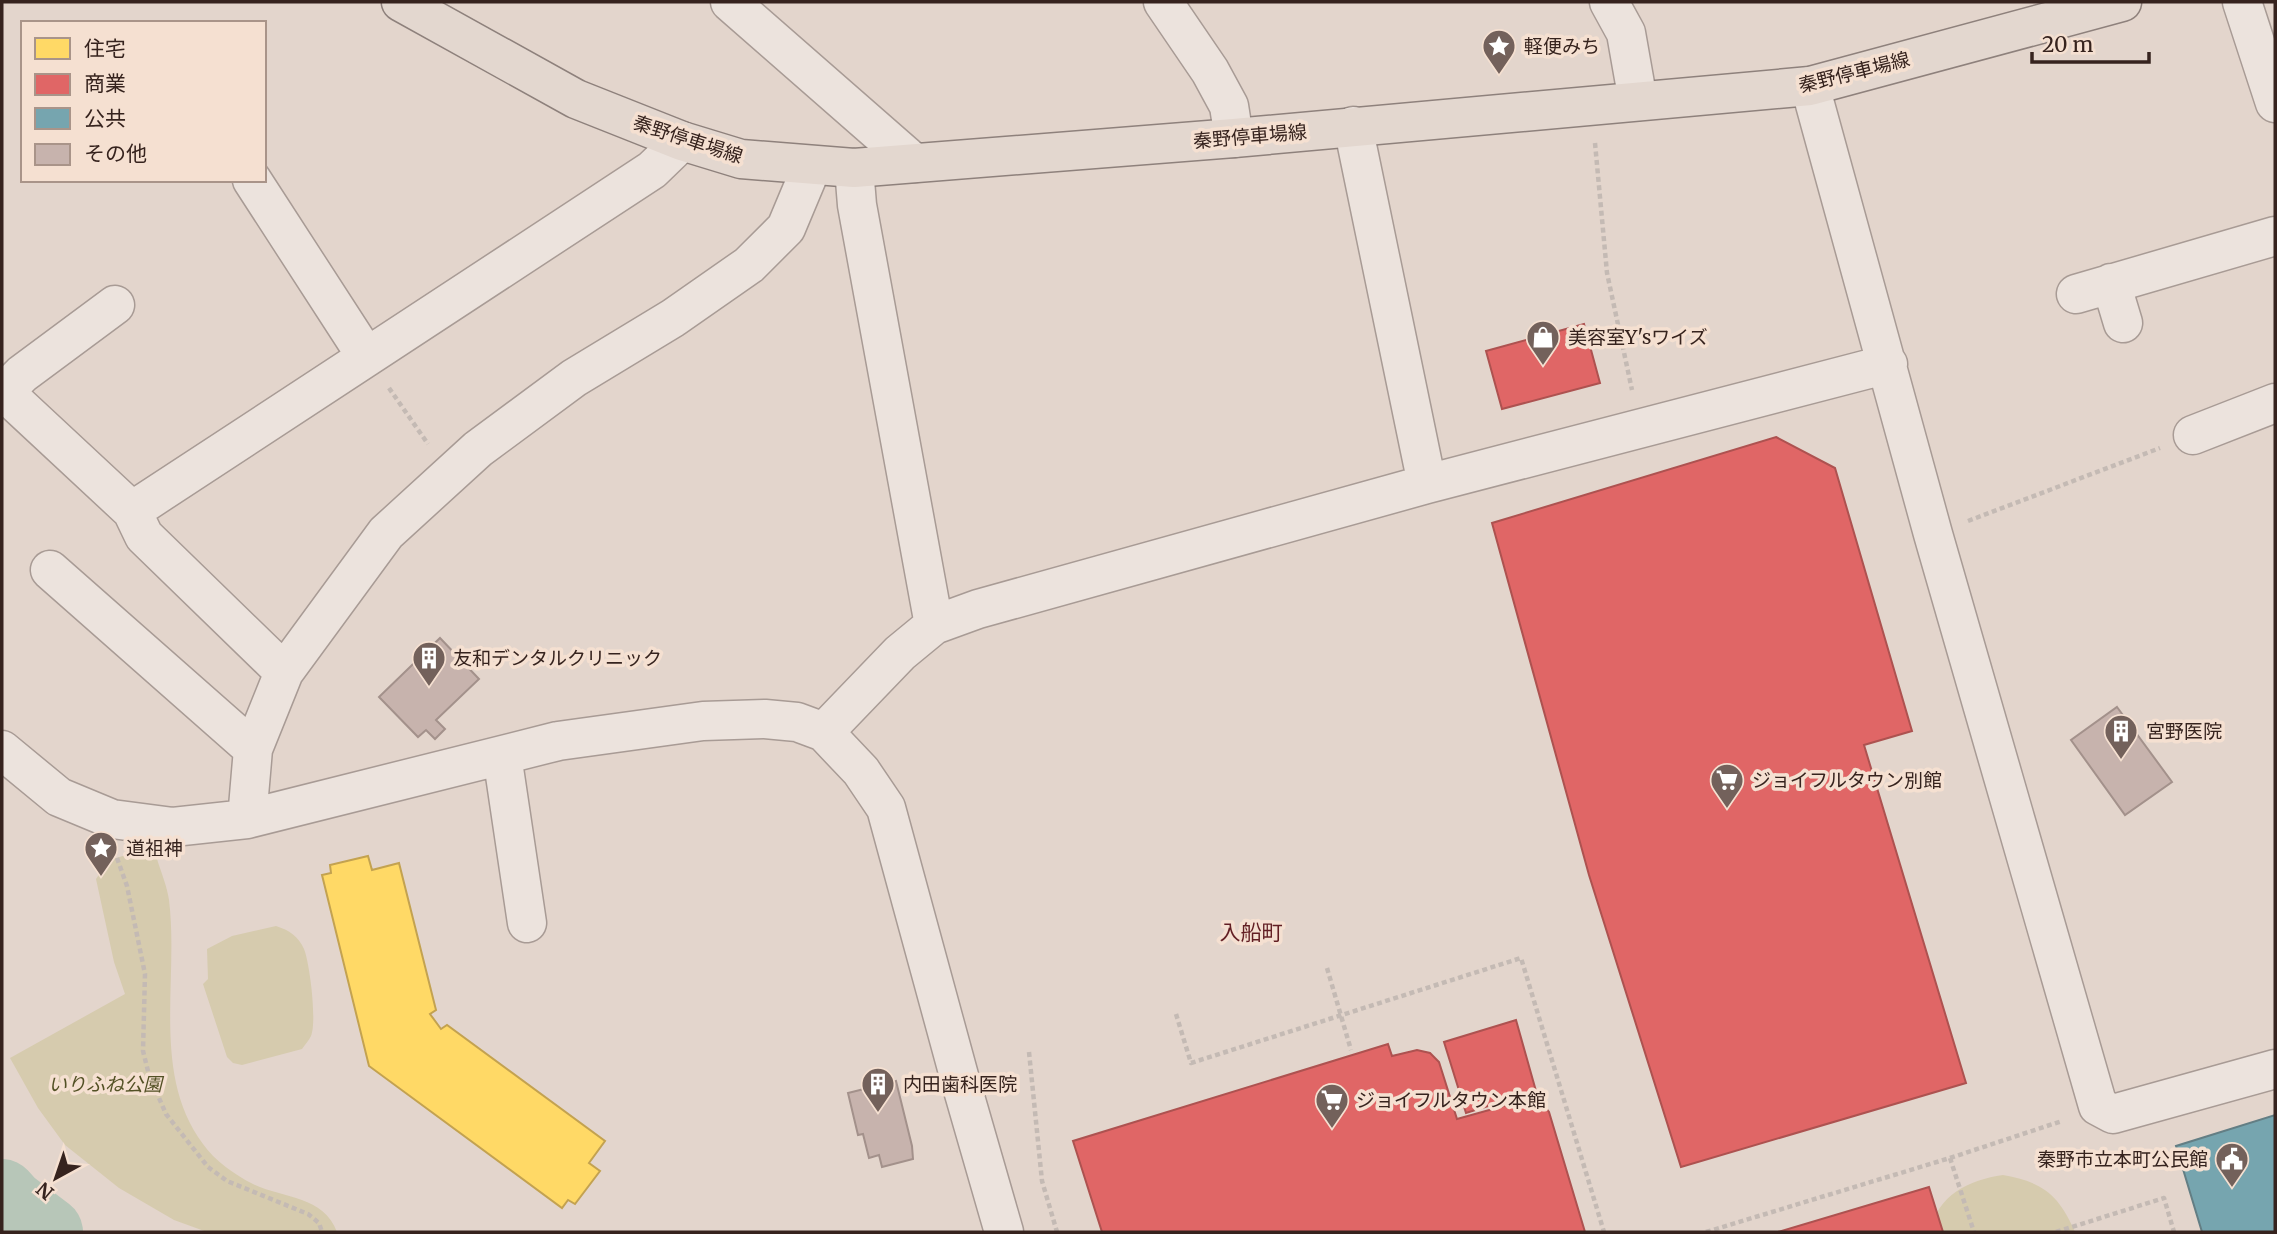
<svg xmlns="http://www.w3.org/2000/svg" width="2277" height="1234" font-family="Merriweather,'Noto Sans JP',serif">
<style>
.green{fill:#d6cbae}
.homes{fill:#ffd966;stroke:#c3a250;stroke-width:2}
.shops{fill:#e06666;stroke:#ad5250;stroke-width:2}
.public{fill:#76a5af;stroke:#637e84;stroke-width:2}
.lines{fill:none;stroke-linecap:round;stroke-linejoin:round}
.river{stroke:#b7c6b8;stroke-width:70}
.building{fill:#c7b3ad;stroke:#a3918b;stroke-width:2}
.minor-casing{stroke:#a89b95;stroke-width:41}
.major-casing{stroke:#8e817c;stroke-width:41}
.path{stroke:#c4bab4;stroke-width:4.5;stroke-dasharray:5 3.5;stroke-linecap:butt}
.minor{stroke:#ece3dd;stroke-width:38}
.major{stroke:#e3d7cf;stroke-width:38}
.labels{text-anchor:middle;stroke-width:7;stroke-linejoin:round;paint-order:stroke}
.poi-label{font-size:19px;fill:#36231e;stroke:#f5e0d1;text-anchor:start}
.street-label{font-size:19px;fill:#36231e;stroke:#f5e0d1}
.park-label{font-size:19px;font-style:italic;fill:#535125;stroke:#f5e0d1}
.neighbourhood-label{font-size:21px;fill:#621e23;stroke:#f5e0d1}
</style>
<rect width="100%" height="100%" fill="#e3d5cc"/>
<path class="green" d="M 130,854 L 157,859 C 161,872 167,886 169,900 C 179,981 151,1074 203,1144 C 215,1161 235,1175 253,1184 C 284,1199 323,1195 337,1232 L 207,1232 L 174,1220 L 119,1188 L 65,1145 L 38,1108 L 10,1058 L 125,994 L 114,962 L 96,879 L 109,860 Z
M 276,926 C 289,930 299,937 304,949 C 310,964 317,1022 311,1036 C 309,1040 305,1045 302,1049 L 242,1065 L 233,1063 L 227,1057 L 203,984 L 208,979 L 207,949 L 232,936 Z
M 2003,1175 C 2043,1182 2059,1195 2075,1232 L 1930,1232 C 1937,1195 1969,1180 2003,1175 Z"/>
<path class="homes" d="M 368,856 L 372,870 L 399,863 L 436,1010 L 430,1014 L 441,1029 L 447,1025 L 605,1141 L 589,1163 L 600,1171 L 575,1204 L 568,1200 L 562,1208 L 369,1066 L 322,875 L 331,873 L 330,865 Z"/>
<path class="shops" d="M 1584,324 L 1600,383 L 1502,409 L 1486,351 Z
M 1776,437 L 1835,468 L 1912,731 L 1864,745 L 1966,1083 L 1681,1167 L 1589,875 L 1492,523 Z
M 1516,1020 L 1536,1091 L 1466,1113 L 1444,1042 Z
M 1388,1044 L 1392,1056 L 1417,1050 L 1430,1053 L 1439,1062 L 1457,1119 L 1529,1099 L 1541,1102 L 1549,1112 L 1585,1232 L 1102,1232 L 1073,1141 Z
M 1929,1187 L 1943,1232 L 1778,1232 Z"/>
<path class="public" d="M 2275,1115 L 2275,1232 L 2202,1232 L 2176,1146 Z"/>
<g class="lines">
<path class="river" d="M 2,1194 L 11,1204 L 48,1232"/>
</g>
<path class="building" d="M 440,638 L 479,679 L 436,720 L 445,729 L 435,739 L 426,730 L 418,737 L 379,697 Z
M 2117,707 L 2172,782 L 2125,815 L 2071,740 Z
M 896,1081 L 912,1146 L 913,1159 L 882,1167 L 879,1155 L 869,1158 L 863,1134 L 858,1135 L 848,1093 Z"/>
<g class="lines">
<defs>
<path id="minor" d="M 730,2 L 914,163
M 1163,2 L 1210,71 L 1229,106 L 1234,138
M 1609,2 L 1626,33 L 1638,101
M 2242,2 L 2275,103
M 1810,86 L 1933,534 L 2098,1106 L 2113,1114 L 2275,1069
M 1353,126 L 1427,484
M 854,168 L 857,205 L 934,625
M 252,180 L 366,356
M 2111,283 L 2123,323
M 2076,294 L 2275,236
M 2,390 L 132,511 L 144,536 L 284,672
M 4,392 L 22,374 L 115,305
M 2193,435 L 2275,403
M 132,511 L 652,170 L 682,141
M 50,570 L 253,749
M 824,732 L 900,653 L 934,625 L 978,609 L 1427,484 L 1888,364
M 2,750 L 59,797 L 112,819 L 173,827 L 247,819 L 558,741 L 703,721 L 765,719 L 797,722 L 824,732 L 861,771 L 886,808 L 959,1076 L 1004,1232
M 502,755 L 527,923
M 247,819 L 253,749 L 284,672 L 386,533 L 478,449 L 574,378 L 673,318 L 749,265 L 786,228 L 812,166"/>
<path id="major" d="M 401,2 L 576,99 L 682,141 L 741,159 L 854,168 L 1234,138 L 1810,86 L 2122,2"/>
</defs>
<use href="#minor" class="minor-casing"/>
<use href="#major" class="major-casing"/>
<path class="path" d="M 1595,143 L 1607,273 L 1632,390
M 389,388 L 428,444
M 1968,521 L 2160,448
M 117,858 L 127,886 L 145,974 L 143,1051 L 149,1075 L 166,1114 L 208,1167 L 227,1181 L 308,1214 L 319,1223 L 322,1232
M 1327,968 L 1351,1050
M 1176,1014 L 1191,1063 L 1521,958 L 1604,1232
M 1029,1052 L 1042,1181 L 1057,1232
M 1950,1158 L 2062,1121
M 1706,1232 L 1950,1158 L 1974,1232
M 2056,1232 L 2164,1198 L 2174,1232"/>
<use href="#minor" class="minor"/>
<use href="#major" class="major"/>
</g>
<defs>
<symbol id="sight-pin" viewBox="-11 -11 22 30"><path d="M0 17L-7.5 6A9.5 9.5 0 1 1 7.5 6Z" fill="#73615b" stroke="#f5e0d1"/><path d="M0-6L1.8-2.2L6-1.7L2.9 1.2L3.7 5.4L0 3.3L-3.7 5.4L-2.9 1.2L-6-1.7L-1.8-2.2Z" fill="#fff"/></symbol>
<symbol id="shop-pin" viewBox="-11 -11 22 30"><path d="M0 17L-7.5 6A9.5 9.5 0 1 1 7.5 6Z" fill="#73615b" stroke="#f5e0d1"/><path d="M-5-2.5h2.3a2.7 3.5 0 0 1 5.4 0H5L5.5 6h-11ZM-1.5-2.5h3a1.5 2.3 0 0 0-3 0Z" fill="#fff"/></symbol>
<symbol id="building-pin" viewBox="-11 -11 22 30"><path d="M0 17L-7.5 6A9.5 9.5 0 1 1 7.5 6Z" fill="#73615b" stroke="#f5e0d1"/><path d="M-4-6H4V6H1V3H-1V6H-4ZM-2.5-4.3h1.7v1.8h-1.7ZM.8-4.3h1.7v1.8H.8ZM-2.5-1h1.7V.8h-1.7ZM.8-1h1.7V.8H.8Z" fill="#fff"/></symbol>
<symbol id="supermarket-pin" viewBox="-11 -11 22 30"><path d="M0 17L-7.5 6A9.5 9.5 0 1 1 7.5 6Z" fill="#73615b" stroke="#f5e0d1"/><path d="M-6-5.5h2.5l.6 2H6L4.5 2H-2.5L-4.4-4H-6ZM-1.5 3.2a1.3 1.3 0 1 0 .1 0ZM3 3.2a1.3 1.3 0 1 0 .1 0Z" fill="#fff"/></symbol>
<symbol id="civic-pin" viewBox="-11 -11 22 30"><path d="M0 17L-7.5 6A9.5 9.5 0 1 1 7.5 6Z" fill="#73615b" stroke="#f5e0d1"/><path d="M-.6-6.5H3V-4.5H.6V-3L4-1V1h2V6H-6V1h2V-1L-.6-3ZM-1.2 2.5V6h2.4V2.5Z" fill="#fff"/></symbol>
</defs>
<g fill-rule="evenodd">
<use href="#sight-pin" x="1480" y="27" width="38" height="52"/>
<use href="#shop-pin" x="1524" y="318" width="38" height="52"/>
<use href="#building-pin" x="410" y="639" width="38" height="52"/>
<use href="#building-pin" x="2102" y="712" width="38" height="52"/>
<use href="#supermarket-pin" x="1708" y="761" width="38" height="52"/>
<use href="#sight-pin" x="82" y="829" width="38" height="52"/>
<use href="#building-pin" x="859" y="1065" width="38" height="52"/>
<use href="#supermarket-pin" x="1313" y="1081" width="38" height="52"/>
<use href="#civic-pin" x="2213" y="1140" width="38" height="52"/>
</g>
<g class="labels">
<g class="poi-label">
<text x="1524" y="53">軽便みち</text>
<text x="1568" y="344">美容室Y'sワイズ</text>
<text x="453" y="665">友和デンタルクリニック</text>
<text x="2146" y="738">宮野医院</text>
<text x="1752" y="787">ジョイフルタウン別館</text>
<text x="126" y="855">道祖神</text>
<text x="903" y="1091">内田歯科医院</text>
<text x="1356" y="1107">ジョイフルタウン本館</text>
<text x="2208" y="1166" text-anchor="end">秦野市立本町公民館</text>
</g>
<g class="street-label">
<text transform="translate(1854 72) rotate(-14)" y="7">秦野停車場線</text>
<text transform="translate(1250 136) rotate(-5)" y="7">秦野停車場線</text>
<text transform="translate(688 139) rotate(18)" y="7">秦野停車場線</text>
</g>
<g class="park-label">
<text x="105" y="1091">いりふね公園</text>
</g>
<g class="neighbourhood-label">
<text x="1251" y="940">入船町</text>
</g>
</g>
<rect width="2277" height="1234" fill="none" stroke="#36231e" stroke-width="7"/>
<rect x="21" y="21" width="245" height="161" fill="#f5e0d1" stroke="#a99489" stroke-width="2"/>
<rect x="35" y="38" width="35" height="21" fill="#ffd966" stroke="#a99489" stroke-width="2"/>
<text x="84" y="56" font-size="21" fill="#36231e">住宅</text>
<rect x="35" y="74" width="35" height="21" fill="#e06666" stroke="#a99489" stroke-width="2"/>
<text x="84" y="91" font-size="21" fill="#36231e">商業</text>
<rect x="35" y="108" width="35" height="21" fill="#76a5af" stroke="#a99489" stroke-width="2"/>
<text x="84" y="126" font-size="21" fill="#36231e">公共</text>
<rect x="35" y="144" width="35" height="21" fill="#c7b3ad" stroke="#a99489" stroke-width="2"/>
<text x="84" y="161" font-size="21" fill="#36231e">その他</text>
<g transform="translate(56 1178) rotate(220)" stroke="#f5e0d1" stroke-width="5" paint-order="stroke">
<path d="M0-5L12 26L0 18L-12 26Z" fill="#36231e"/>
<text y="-10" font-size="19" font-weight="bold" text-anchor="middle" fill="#36231e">N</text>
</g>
<path d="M2032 52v10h117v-10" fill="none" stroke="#36231e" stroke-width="3.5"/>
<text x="2042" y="52" font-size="21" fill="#36231e" stroke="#f5e0d1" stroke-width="5" paint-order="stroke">20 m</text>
</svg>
